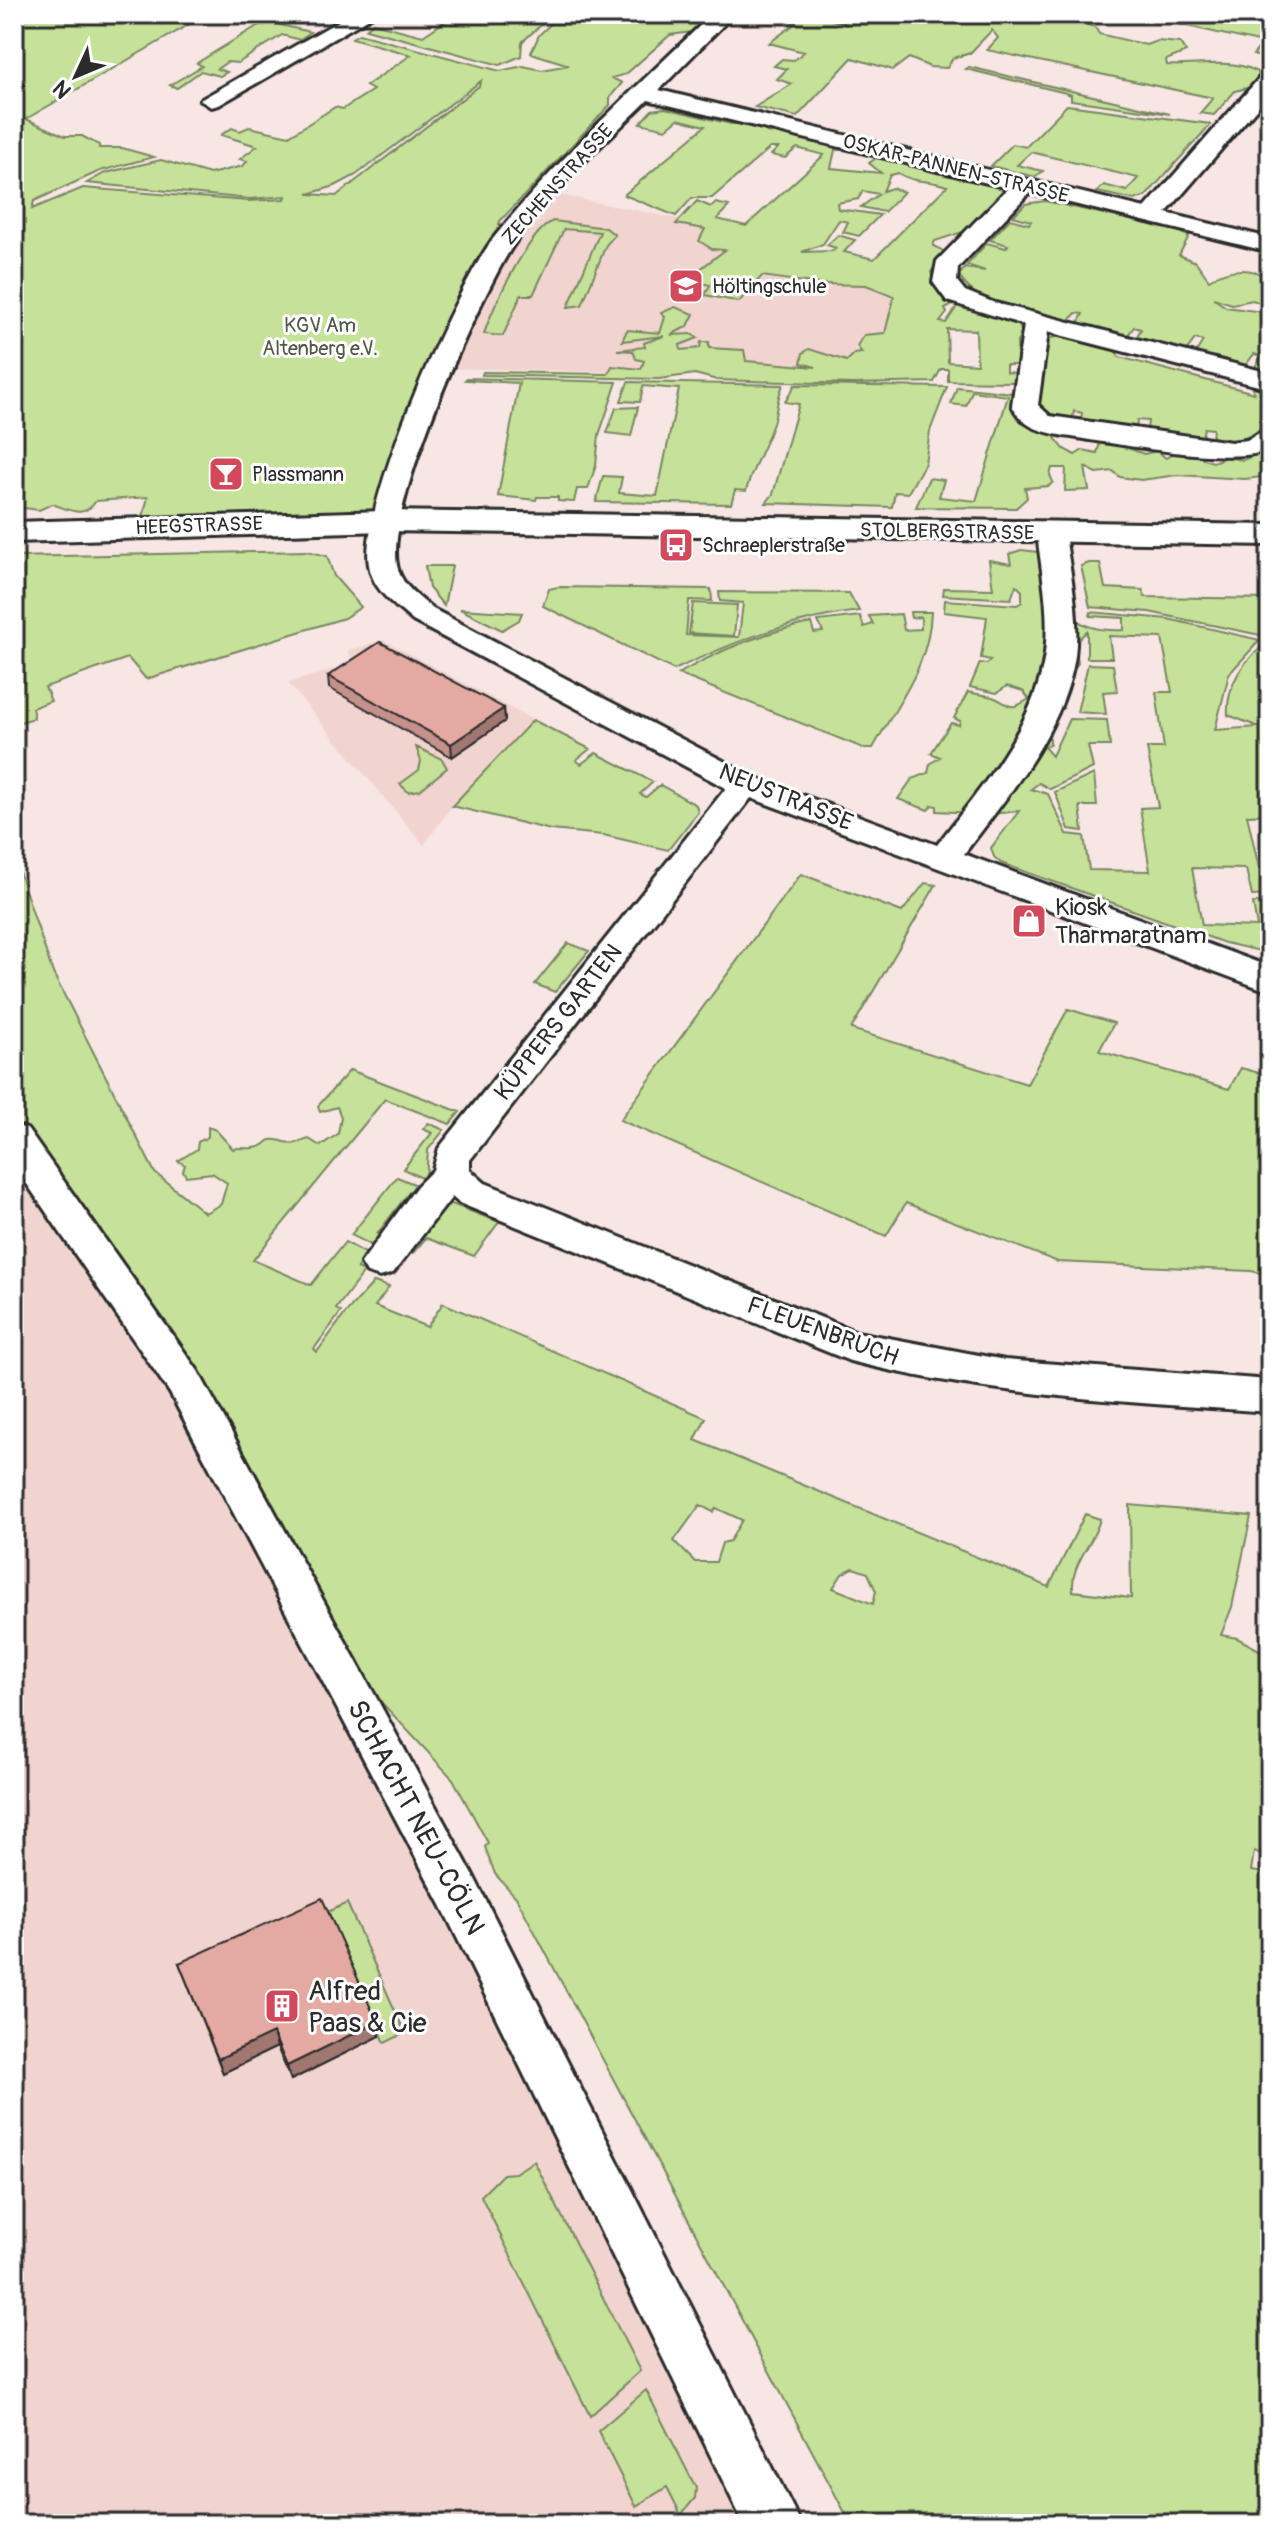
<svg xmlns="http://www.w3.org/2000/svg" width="1284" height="2538" font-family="Pangolin,sans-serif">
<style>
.built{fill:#f1d4cf}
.green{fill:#c6e299;stroke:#788662;stroke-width:2;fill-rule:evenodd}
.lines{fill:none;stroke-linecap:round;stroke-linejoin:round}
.minor-casing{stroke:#2b2b2b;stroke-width:6}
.tertiary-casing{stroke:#2b2b2b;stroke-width:6}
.minor{fill:#fff;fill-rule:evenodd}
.tertiary{fill:#fff;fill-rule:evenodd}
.wall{fill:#c4928a;stroke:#2b2b2b;stroke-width:2}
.shaded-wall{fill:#a07771;stroke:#2b2b2b;stroke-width:2}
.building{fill:#e4aaa1;stroke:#2b2b2b;stroke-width:2}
.labels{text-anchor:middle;stroke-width:6;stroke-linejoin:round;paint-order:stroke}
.far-street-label{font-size:20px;fill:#2b2b2b;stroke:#fff}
.far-poi-label{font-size:20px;fill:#2b2b2b;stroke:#fff;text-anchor:start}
.far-park-label{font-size:20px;fill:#525946;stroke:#fff}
.street-label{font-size:24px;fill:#2b2b2b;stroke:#fff}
.poi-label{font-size:24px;fill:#2b2b2b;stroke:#fff;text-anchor:start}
.near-street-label{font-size:28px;fill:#2b2b2b;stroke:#fff}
.near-poi-label{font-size:28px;fill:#2b2b2b;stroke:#fff;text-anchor:start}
</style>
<rect width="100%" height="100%" fill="#f7e6e3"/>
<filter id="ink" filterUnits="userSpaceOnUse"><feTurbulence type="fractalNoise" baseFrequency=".0125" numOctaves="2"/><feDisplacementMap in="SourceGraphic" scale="16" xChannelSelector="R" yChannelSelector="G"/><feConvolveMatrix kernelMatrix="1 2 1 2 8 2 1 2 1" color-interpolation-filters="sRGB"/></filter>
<g filter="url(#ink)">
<path class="built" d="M 549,193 L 690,221 L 727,238 L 908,294 L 873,378 L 439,368 L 471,295 Z
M 384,640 L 533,720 L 452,806 L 424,845 L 288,683 L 355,663 L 347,651 Z
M 14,1140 L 180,1384 L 773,2524 L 14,2524 Z"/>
<path class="green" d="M 14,14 L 207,14 L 26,119 L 65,136 L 82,136 L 99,145 L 99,148 L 122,148 L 154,157 L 100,171 L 34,201 L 32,209 L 83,188 L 248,201 L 285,199 L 286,196 L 250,199 L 87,183 L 105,173 L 161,160 L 210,174 L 243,166 L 247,161 L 240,159 L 257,146 L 221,135 L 232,128 L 240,131 L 249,127 L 289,136 L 335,107 L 343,109 L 373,90 L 366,86 L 411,55 L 352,38 L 359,34 L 500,71 L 523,66 L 542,70 L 569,65 L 531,53 L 539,35 L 561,14 L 707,14 L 710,20 L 692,32 L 670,35 L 626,74 L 612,78 L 622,83 L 610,97 L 610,105 L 500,221 L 499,224 L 514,226 L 385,521 L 140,528 L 148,497 L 96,501 C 83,520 69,509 52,504 L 39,510 L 24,508 L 14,515 ZM 481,81 L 479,86 L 336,196 L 308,194 L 335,186 L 356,175 Z
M 456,14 L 553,14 L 522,42 L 521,56 L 500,65 L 366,29 L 373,23 L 423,36 Z
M 782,14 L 815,14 L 847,25 L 827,14 C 904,14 1026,3 1095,27 L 1099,34 L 1146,45 L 1157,41 L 1180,43 L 1186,52 L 1166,60 L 1167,65 C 1196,67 1231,57 1258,72 L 1259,77 L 1251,87 L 1235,91 L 1214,115 L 1200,113 L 1213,98 L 987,50 L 998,38 L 992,30 L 970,53 L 953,58 L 947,68 L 930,67 L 909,58 L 893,70 L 852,58 L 797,117 L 755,107 L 792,84 L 777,79 L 787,69 L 774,66 L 782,59 L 794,60 L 804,52 L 769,43 L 796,23 L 778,18 Z
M 1133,14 L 1255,14 L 1270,18 L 1270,51 L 1264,58 L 1253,55 L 1263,43 Z
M 272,23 L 310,32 L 300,40 L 282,35 L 238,63 L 227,62 L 217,69 L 227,72 L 220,76 L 201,71 L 177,88 L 170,85 L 202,66 L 197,63 L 259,25 Z
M 969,67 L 1170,114 L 1071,100 L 1071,95 L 1066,93 L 966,69 Z
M 1067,105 L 1210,124 L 1210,125 L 1146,196 L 1135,200 L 1097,192 L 1104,185 L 1127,191 L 1138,178 L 1031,152 L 1017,165 L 1043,171 L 1036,177 L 991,166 L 1013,144 L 1026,147 Z
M 665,108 L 731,124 L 756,124 L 769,134 L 779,131 L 850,145 L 849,150 L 835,150 L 831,168 L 881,173 L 869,163 L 879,156 L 939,174 L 944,171 L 1014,188 L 981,226 L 935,241 L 933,245 L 945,252 L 931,272 L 934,284 L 953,305 L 945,309 L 947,313 L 940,322 L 946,323 L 958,305 L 1019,325 L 1022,334 L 1017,342 L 1018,365 L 1006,365 L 1006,372 L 1017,373 L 1014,382 L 948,381 L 948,369 L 941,369 L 934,382 L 853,384 L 717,380 L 695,374 L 659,379 L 482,375 L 483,372 L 608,374 L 612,366 L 641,369 L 644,361 L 636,359 L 633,351 L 617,350 L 645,347 L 644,343 L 664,336 L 622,341 L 627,330 L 660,333 L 665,317 L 661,313 L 675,307 L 694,314 L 688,326 L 671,335 L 691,334 L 698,338 L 680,345 L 681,350 L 700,348 L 701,342 L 709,342 L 709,348 L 744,350 L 746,361 L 816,367 L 801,363 L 803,353 L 809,349 L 847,361 L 854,354 L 862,353 L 857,346 L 864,335 L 885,333 L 894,296 L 866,285 L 819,284 L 762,276 L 739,302 L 705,295 L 710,285 L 696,282 L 691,276 L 725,250 L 712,249 L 699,241 L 705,229 L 676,224 L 697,201 L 711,207 L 716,203 L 729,206 L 717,219 L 746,226 L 824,155 L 797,148 L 785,158 L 771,155 L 778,148 L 770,148 L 712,198 L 692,198 L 676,216 L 624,195 L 705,126 L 678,119 L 666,129 L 640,123 L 652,110 ZM 898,173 C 915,184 930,179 947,186 L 874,259 L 844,252 L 855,240 L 838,235 L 827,245 L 836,248 L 833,251 L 802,252 L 823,244 L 839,220 L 848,222 L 843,232 L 859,236 L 880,215 L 838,209 L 837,203 L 858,199 L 863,191 L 879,194 L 861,207 L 884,212 L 904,192 L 892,188 L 883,191 L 890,175 ZM 947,329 L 976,330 L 977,364 L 948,362 Z
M 1045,201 L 1185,232 L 1183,234 L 1189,236 L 1179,255 L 1196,262 L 1209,280 C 1228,268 1251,266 1270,279 L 1270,308 L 1253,300 L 1232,304 L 1213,298 L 1226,307 L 1270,313 L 1270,373 L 1254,369 L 1261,356 L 1254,354 L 1245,366 L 1195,354 L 1203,341 L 1195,339 L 1186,351 L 1136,338 L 1141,329 L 1134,327 L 1127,336 L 1078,323 L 1083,314 L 1076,313 L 1069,321 C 1036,312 975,309 959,275 L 965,268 L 985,271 L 967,265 L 987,243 L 1006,248 L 1008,245 L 990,240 L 1010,219 L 1029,224 L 1031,221 L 1013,216 L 1025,204 Z
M 553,221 L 606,228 L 615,235 L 606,245 L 582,305 L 568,307 L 600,232 L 564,229 L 533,295 L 521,295 L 503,336 L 484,334 C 492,309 528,232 553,221 Z
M 1069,334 L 1112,345 L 1119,357 L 1254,393 L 1251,383 L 1270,391 C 1270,432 1251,444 1212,439 L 1213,429 L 1204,428 L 1202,437 L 1147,431 L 1148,421 L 1137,420 L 1136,430 L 1081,423 L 1082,413 L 1074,411 L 1072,422 L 1056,420 L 1039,409 L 1038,403 L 1047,339 Z
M 467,378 L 617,382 L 599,435 L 596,465 L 588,489 L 577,489 L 574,502 L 558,501 L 558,497 L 537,497 L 536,500 L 498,496 L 519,383 L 465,380 Z
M 628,382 L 783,385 C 776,400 777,415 771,429 C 762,452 753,466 746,491 L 735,490 L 731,504 L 596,502 L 603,476 L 622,477 L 619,493 L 657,496 L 679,389 L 643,386 L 640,402 L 621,401 Z
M 795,385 L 947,387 L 930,431 L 925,463 L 908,493 L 895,492 L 892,507 L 766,503 L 773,494 L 799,404 L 785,402 Z
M 957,387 L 1012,393 L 1011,405 L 1022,420 L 1056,433 L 1055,438 L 1064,449 L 1075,455 L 1083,450 L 1097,453 L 1101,439 L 1137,444 L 1130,449 L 1144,454 L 1157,451 L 1166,458 L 1178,450 L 1200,453 L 1203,459 L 1213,462 L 1226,457 L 1243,460 L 1270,449 L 1270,476 L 1245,479 L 1178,475 L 1141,480 L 1120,477 L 1113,471 L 1097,473 L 1085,467 L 1089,490 L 1065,491 L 1066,468 L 1052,468 L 1050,475 L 1053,482 L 1049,486 L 1025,488 L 1027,498 L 1016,508 L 916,507 L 929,478 L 944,480 L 939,497 L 976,501 L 1008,396 L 972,391 L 966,406 L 951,404 Z
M 638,407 L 631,436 L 607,433 L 616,408 Z
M 1021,550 L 1038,552 L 1045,559 C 1067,606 1065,633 1124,630 L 1124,618 L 1090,616 L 1091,612 L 1168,619 L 1260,640 L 1229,674 L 1215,730 L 1259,727 L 1228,715 C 1226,685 1245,656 1270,642 L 1270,730 L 1267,729 L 1270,814 L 1247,815 L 1259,868 L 1270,869 L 1270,895 L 1252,896 L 1246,869 L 1192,868 L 1202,925 L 1257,927 L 1253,903 L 1270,903 L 1270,939 L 1260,951 L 1225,943 L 1001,863 L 994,857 L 991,848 L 1019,811 L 992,814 L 937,811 L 937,806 L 932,805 L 928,810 L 898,799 L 912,779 L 928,773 L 930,764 L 940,757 L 931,753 L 951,723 L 959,725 L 960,721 L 954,718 L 968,692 C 976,694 987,695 995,698 C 1011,705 1009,712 1029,699 L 1023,691 L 1007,686 L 997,693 L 970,687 L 980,663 L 987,664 L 991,660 L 981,658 L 987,617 L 944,612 L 945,600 L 1017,605 L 1022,602 L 1022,591 L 1016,585 L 1011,599 L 943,595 L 944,588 L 993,589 L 989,560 L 1011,564 L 1009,554 ZM 1087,631 L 1087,658 L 1112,658 L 1109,636 L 1162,638 L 1172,692 L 1156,692 L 1164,748 L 1147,748 L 1158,807 L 1140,808 L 1150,871 L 1089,870 L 1084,836 L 1067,834 L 1048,794 L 1031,789 L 1039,783 L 1050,789 L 1093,768 L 1088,746 L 1110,746 L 1107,720 L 1069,719 L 1052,756 L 1044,747 L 1050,744 L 1050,738 L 1044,735 L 1059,704 L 1063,707 L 1059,690 L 1078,663 L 1075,643 Z
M 307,551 L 327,556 L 334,576 L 361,607 L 344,618 L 146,679 L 128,658 L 45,687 L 51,701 L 32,708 L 34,718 L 14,724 L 14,557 Z
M 1089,563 L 1100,563 L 1105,588 L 1143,590 L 1145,597 L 1270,599 L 1270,637 L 1149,612 L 1090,607 L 1081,566 Z
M 425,566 L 452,566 L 444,606 L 429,588 Z
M 558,587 L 711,589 L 712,601 L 689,600 L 686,635 L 739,637 L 743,603 L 720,601 L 719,592 L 849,593 L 859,611 C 792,619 735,641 674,670 L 543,606 L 549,589 Z
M 693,603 L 737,605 L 734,636 L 689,633 Z
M 460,609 L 522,613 L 519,620 L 502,630 Z
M 910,612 L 931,612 C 929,667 898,702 873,748 L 863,748 L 678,674 C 719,650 765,632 811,623 L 814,633 L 823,632 L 818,621 L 860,616 L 864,627 L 873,624 L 869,616 L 901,614 L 904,630 L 921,629 L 921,617 L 911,618 Z
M 1088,664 L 1113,665 L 1117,691 L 1103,692 L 1106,714 L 1077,712 Z
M 533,720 L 590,749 L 576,760 L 581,764 L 596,753 L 653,782 L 640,794 L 646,797 L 660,785 L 696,805 L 698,812 L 668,850 L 603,835 L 551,830 L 452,806 Z
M 416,747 L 442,759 L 447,768 L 420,790 L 408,792 L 400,784 L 419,770 L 421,761 Z
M 1094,774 L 1097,806 L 1080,806 L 1083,831 L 1069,829 L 1055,792 Z
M 14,857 L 53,973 L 155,1173 L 205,1213 L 221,1204 L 227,1183 L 212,1173 L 186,1176 L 183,1171 L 185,1165 L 178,1161 L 197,1149 L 198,1142 L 208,1137 L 208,1127 L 216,1130 L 233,1149 C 240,1147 245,1149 253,1148 C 277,1146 256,1133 293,1144 L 309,1139 L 320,1146 L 338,1134 L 341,1117 L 337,1107 L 320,1112 L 318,1106 L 350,1070 L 460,1112 L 450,1124 L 385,1099 L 253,1260 L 311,1285 L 345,1242 L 367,1254 L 357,1268 L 364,1272 L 336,1309 L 341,1312 L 314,1349 L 317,1352 L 345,1314 L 374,1282 L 389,1287 L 375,1306 L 427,1327 L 443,1303 L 706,1418 L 695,1440 L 1049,1587 L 1085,1514 L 1100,1519 C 1093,1546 1071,1561 1073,1591 L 1131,1598 L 1130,1505 L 1251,1516 L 1232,1607 L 1221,1635 L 1237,1638 L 1263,1652 L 1264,1648 L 1270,1660 L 1270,1857 L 1254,1851 L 1251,1871 L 1270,1874 L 1270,2524 L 851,2524 L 516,1897 L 495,1874 L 485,1847 L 488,1843 L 453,1779 L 367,1687 L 14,1129 ZM 700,1505 L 713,1512 L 716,1508 L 742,1520 L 730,1541 L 722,1543 L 716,1562 L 695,1562 L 674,1541 ZM 853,1568 L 868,1573 L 876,1591 L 873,1604 L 833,1588 L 842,1574 Z
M 801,874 L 902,912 L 925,883 L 936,885 L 851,1029 L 1027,1084 L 1068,1009 L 1114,1023 L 1099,1051 L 1229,1089 L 1241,1068 L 1270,1076 L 1270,1275 L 1251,1271 L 1058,1262 L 906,1203 L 886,1236 L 620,1120 Z
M 568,943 L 589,951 L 555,992 L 535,984 Z
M 428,1123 L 444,1130 L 428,1150 L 426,1180 L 403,1169 L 432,1133 L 423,1129 Z
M 397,1177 L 419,1186 L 410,1191 L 377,1234 L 381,1237 L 373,1246 L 351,1235 Z
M 441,1200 L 499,1222 L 474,1256 L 426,1238 L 413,1253 L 406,1252 Z
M 347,1903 L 405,2033 L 385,2043 L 328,1912 Z
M 534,2161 L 640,2371 L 590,2416 L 481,2196 L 503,2174 L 515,2173 Z
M 646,2390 L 696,2488 L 695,2498 L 681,2515 L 667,2487 L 636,2506 L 598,2431 Z"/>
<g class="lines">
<defs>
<path id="minor" d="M 351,14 L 376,14 L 219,105 L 211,107 L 200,100 Z
M 712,14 L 734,14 L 659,90 L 1145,208 L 1262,75 L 1270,74 L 1270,93 L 1166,213 L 1270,238 L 1270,252 L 1029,193 L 958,268 L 957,281 L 965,291 L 995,303 L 1270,373 L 1270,389 L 1048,332 L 1038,405 L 1050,416 L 1231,442 L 1247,440 L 1270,427 L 1270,448 C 1244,469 1103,441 1064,436 C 1041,431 1022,428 1012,405 L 1024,325 L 947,301 L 933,282 L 937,261 L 1008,188 L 648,100 C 602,146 548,192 512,247 C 479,298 381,514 398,569 C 403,587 419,597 433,609 L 756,778 L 937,845 C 982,786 1041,720 1046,643 C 1049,606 1041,569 1037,533 L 1041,527 L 1061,527 L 1065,533 C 1070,573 1080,615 1075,656 C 1064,730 1007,797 964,854 L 1270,967 L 1270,992 L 751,798 L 470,1160 L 470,1170 L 485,1183 L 857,1332 L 1005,1360 L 1270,1380 L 1270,1412 C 1129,1402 988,1396 850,1361 L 459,1203 L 452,1197 L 393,1273 L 380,1277 L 367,1273 L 361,1263 L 417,1186 L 433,1170 L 439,1148 L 726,788 L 413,621 C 395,605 373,591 369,565 C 358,508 457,283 496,235 C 562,154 638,86 712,14 Z
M 1239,14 L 1270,15 L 1270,28 Z
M 14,1125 L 27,1129 L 198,1371 L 473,1875 L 801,2524 L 744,2524 L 441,1905 L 170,1393 L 14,1165 Z"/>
<path id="tertiary" d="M 385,511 L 1270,525 L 1270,545 L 385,531 L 14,542 L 14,522 Z"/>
</defs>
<use href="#minor" class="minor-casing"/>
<use href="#tertiary" class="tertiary-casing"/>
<use href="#minor" class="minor"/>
<use href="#tertiary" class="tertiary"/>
</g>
<path class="wall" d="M 328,676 L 504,708 L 505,721 L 452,757 L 329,688 Z
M 179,1963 L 377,2022 L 380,2036 L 291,2080 L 277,2047 L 223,2073 Z"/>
<path class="shaded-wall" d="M 504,708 L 505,721 L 452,757 L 451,744 Z
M 377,2022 L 380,2036 L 291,2080 L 287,2066 Z
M 273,2033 L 277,2047 L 223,2073 L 218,2059 Z"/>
<path class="building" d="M 380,642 L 504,708 L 451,744 L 328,676 Z
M 322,1898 L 377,2022 L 287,2066 L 273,2033 L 218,2059 L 179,1963 Z"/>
</g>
<defs>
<symbol id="school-square" viewBox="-11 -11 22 22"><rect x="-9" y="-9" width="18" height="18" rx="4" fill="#d1495b" stroke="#fff"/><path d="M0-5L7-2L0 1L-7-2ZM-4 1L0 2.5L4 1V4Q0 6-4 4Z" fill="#fff"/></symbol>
<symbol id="bar-square" viewBox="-11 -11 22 22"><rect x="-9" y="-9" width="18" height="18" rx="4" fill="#d1495b" stroke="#fff"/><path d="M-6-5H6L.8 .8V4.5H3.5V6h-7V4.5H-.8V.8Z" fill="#fff"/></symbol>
<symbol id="bus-square" viewBox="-11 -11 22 22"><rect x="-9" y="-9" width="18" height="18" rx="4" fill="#d1495b" stroke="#fff"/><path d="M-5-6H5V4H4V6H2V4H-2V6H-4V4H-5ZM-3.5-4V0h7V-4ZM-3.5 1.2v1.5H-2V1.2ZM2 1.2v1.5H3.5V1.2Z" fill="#fff"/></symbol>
<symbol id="shop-square" viewBox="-11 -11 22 22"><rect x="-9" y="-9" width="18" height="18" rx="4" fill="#d1495b" stroke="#fff"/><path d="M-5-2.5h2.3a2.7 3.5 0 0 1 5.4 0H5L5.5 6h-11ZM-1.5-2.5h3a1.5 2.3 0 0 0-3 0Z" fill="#fff"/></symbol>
<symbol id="building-square" viewBox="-11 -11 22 22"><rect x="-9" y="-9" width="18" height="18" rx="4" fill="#d1495b" stroke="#fff"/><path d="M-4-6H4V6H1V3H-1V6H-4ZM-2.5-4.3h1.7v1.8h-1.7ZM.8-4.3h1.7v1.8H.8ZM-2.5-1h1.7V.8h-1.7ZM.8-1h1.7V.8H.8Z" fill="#fff"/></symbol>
</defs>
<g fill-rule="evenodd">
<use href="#school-square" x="666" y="266" width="40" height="40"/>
<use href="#bar-square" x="206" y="454" width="40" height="40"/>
<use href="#bus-square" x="656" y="525" width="40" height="40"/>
<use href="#shop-square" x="1009" y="901" width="40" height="40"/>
<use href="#building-square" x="262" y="1986" width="40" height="40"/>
</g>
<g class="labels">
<g class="far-street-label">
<text transform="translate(956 168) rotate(14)" y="7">OSKAR-PANNEN-STRASSE</text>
<text transform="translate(557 184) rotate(-48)" y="7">ZECHENSTRASSE</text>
<text transform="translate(199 525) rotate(-2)" y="7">HEEGSTRASSE</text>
<text transform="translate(947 531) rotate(1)" y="7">STOLBERGSTRASSE</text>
</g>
<g class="far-poi-label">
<text x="712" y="293">Höltingschule</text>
<text x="252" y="481">Plassmann</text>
<text x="702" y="552">Schraeplerstraße</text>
</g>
<g class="far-park-label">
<text x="320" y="332">KGV Am<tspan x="320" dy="23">Altenberg e.V.</tspan></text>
</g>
<g class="street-label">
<text transform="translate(786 797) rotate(22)" y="8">NEUSTRASSE</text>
<text transform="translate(558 1022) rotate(-52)" y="8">KÜPPERS GARTEN</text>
<text transform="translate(823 1331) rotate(20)" y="8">FLEUENBRUCH</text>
</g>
<g class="poi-label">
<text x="1055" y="915">Kiosk<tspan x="1055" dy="28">Tharmaratnam</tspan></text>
</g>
<g class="near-street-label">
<text transform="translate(417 1817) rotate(62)" y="10">SCHACHT NEU-CÖLN</text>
</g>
<g class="near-poi-label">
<text x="308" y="2000">Alfred<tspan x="308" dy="32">Paas &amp; Cie</tspan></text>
</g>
</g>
<rect width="1284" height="2538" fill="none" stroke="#fff" stroke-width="48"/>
<rect x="24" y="24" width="1236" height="2490" fill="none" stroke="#2b2b2b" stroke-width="3" filter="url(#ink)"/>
<g transform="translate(76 76) rotate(226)" stroke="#ffffff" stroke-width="6" paint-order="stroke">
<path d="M0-6L14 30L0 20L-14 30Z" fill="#2b2b2b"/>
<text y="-12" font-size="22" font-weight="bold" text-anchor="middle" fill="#2b2b2b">N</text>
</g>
</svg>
